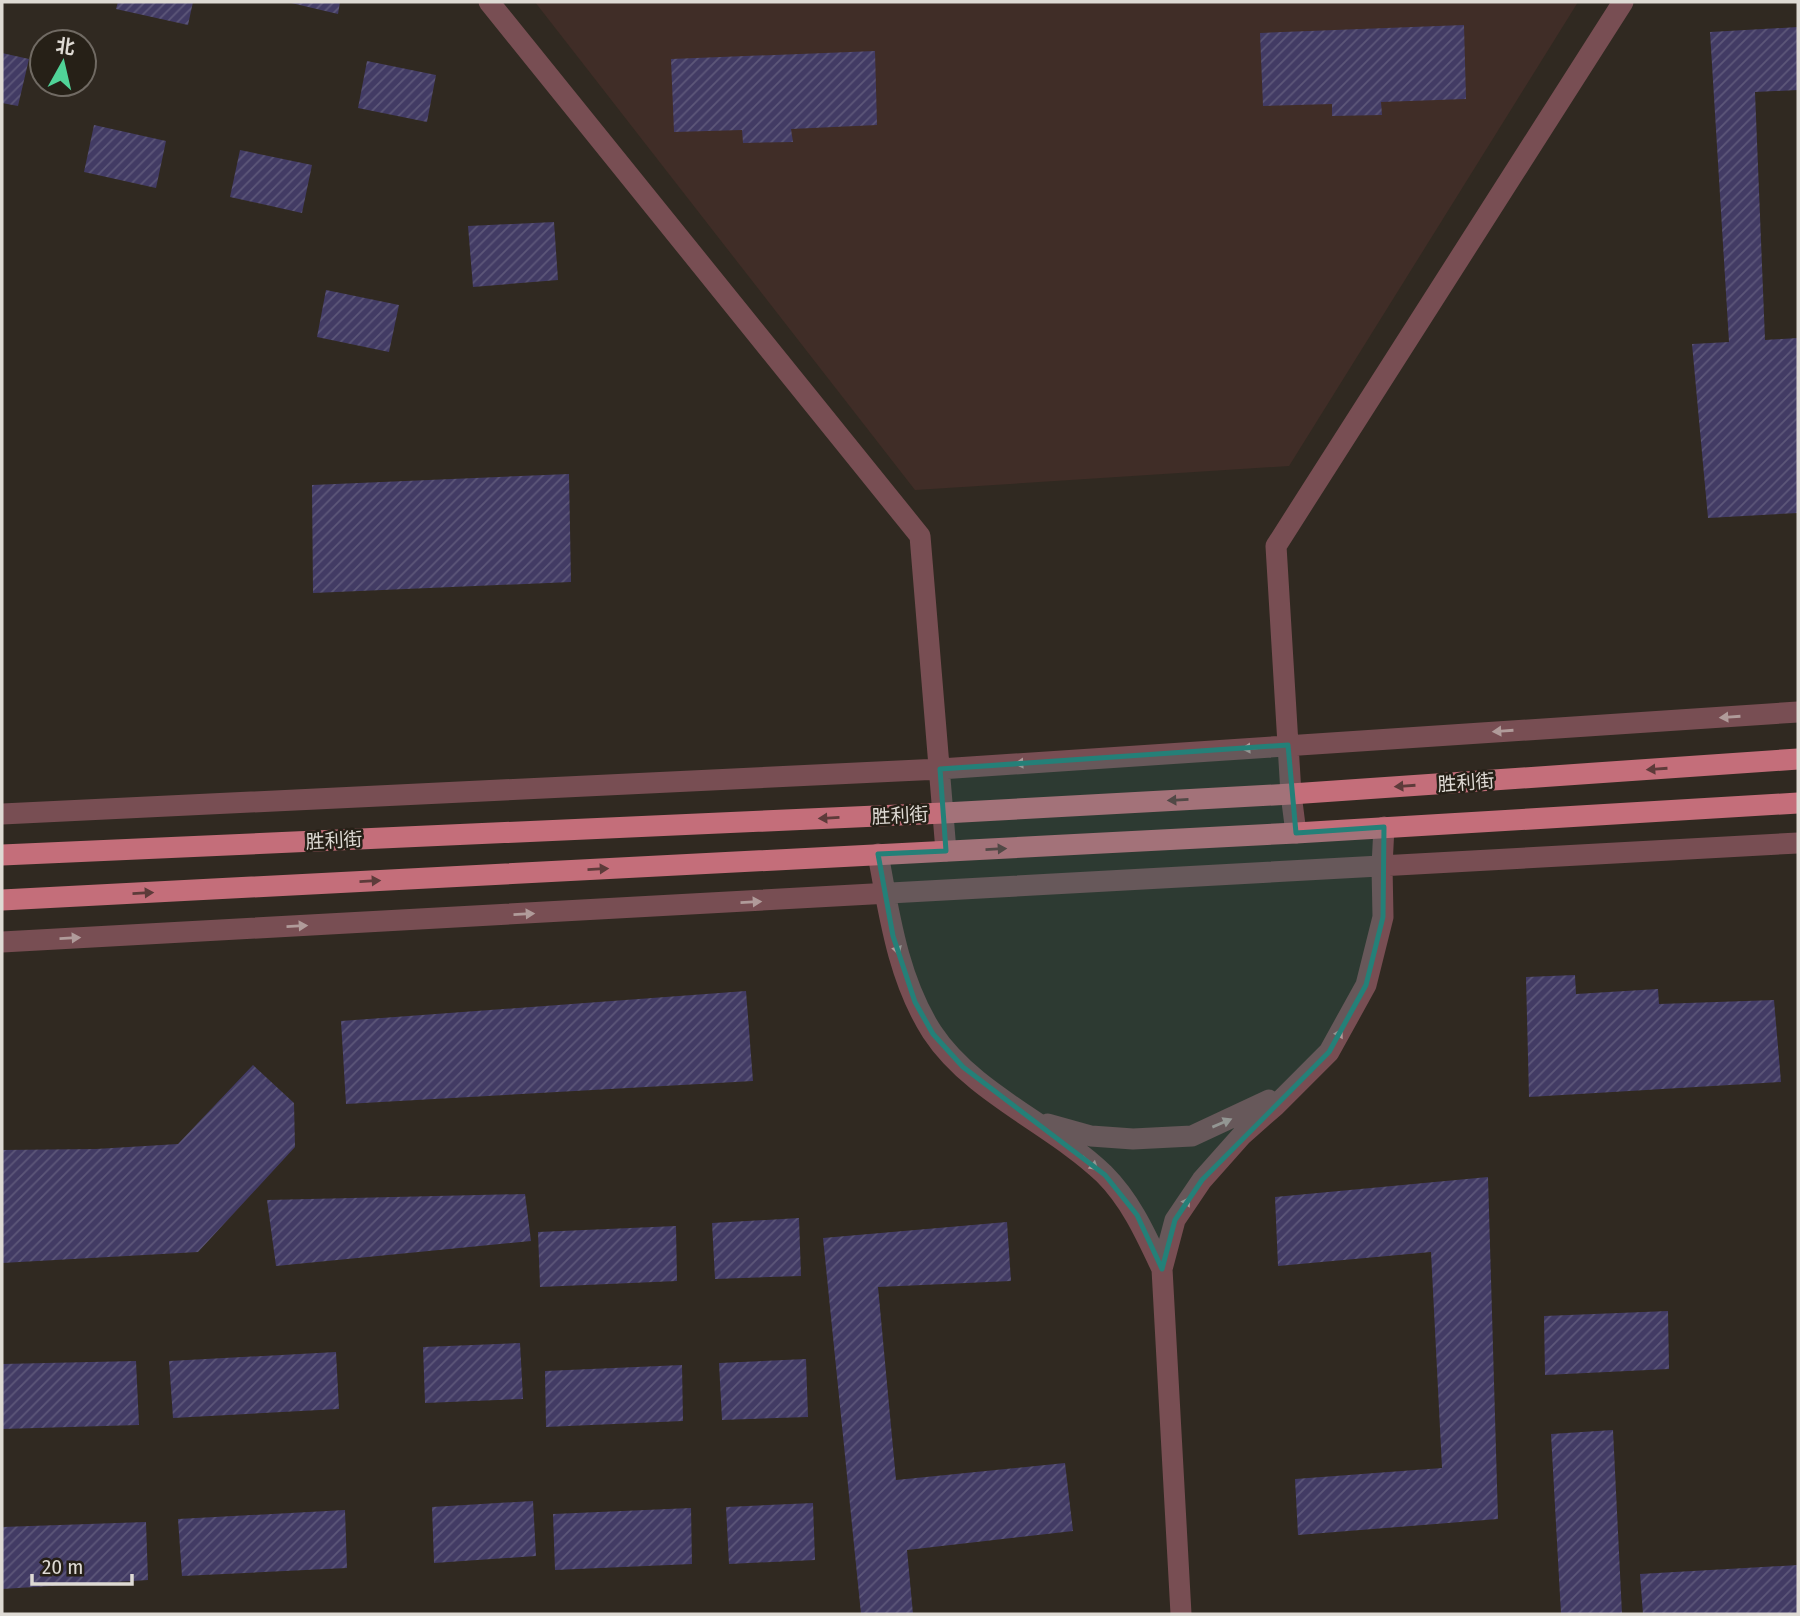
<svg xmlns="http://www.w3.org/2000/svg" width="1800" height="1616" font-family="'Fira Sans Condensed','Noto Sans SC',sans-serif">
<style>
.commercial{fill:#402d27}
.building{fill:url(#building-hatch)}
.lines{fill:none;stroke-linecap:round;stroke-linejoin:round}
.street{stroke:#784e53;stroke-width:21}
.primary{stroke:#c46e7a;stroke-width:21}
.oneway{fill:#b09b9a}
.oneway2{fill:#5d3b3a}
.marked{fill:#248078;fill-opacity:0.2;stroke:#248078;stroke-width:5;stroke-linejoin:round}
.labels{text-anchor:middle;stroke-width:5;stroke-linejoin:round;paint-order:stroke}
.street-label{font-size:19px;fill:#dedad4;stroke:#262017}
</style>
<defs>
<pattern id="building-hatch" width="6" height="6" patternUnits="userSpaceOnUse" patternTransform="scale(1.75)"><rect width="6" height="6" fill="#423b64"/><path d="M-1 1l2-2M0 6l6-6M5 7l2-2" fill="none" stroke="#5d5779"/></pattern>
</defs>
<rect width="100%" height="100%" fill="#302921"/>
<path class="commercial" d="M 535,2 L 1578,2 L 1289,466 L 915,490 Z"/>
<path class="building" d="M 118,2 L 193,2 L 188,25 L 116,9 Z
M 287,2 L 340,2 L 338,14 Z
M 1464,25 L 1466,99 L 1381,102 L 1382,115 L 1332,116 L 1332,104 L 1263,106 L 1260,33 Z
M 1798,27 L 1798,90 L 1755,92 L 1765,340 L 1798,338 L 1798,513 L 1708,518 L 1692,344 L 1729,342 L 1710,32 Z
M 875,51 L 877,125 L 791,129 L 793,142 L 743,143 L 742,130 L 674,132 L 671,59 Z
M 2,53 L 29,59 L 18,106 L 2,103 Z
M 367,61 L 436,75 L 427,122 L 358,108 Z
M 94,125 L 166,141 L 156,188 L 84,172 Z
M 240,150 L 312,165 L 302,213 L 230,197 Z
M 554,222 L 558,280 L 473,287 L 468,226 Z
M 326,290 L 399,305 L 389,352 L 317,337 Z
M 569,474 L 571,582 L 313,593 L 312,485 Z
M 1575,975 L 1576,994 L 1658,989 L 1659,1004 L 1774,1000 L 1781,1082 L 1529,1097 L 1526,977 Z
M 746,991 L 753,1081 L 346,1104 L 341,1021 Z
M 253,1065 L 294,1103 L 295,1147 L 198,1252 L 2,1263 L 2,1150 L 96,1149 L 178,1144 Z
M 1488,1177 L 1498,1519 L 1298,1535 L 1295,1479 L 1442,1468 L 1431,1252 L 1278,1266 L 1275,1197 Z
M 525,1194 L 531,1241 L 276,1266 L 267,1200 Z
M 799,1218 L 801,1276 L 715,1279 L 712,1223 Z
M 1007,1222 L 1011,1281 L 878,1287 L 896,1480 L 1065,1463 L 1073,1531 L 907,1550 L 913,1614 L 861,1614 L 823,1238 Z
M 676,1226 L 677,1281 L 540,1287 L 538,1232 Z
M 1668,1311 L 1669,1369 L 1545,1375 L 1544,1316 Z
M 520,1343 L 523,1399 L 425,1403 L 423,1347 Z
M 336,1352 L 339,1409 L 173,1418 L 169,1361 Z
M 806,1359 L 808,1417 L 722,1420 L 719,1363 Z
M 136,1361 L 139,1425 L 2,1429 L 2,1364 Z
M 682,1365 L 683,1421 L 546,1427 L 545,1371 Z
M 1613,1430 L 1622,1614 L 1561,1614 L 1551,1434 Z
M 533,1501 L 536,1556 L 434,1563 L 432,1507 Z
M 813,1503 L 815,1560 L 729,1564 L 726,1507 Z
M 691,1508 L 692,1564 L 555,1570 L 553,1514 Z
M 345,1510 L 347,1568 L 182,1576 L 178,1519 Z
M 146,1522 L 148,1580 L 2,1589 L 2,1527 Z
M 1798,1565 L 1798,1614 L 1643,1614 L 1640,1574 Z"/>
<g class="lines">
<path class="street" d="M 489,2 L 920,536 L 946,851
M 2,814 L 940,769 L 1798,712
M 1296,833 L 1291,794 L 1276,546 L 1623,2
M 878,854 C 889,914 898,979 932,1032 C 972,1093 1052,1124 1104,1174 C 1131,1201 1146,1235 1162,1269
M 2,942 L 1798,843
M 1048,1124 L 1091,1136 L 1133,1139 L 1192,1136 L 1269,1100
M 1181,1614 L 1162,1269 L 1175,1220 L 1202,1180 L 1242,1135 L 1275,1106 L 1329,1052 L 1366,985 L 1383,917 L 1382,866 L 1384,827"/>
<path class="primary" d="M 2,855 L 944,813 L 1291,794 L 1798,759
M 2,900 L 1296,833 L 1798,803"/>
</g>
<defs><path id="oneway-solid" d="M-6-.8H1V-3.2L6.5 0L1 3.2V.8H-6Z" transform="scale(1.75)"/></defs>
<g class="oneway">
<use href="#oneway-solid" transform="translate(1730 717) rotate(176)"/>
<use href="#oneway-solid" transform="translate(1503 731) rotate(176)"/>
<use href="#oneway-solid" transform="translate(1252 748) rotate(176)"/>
<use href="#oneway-solid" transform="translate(1025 763) rotate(176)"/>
<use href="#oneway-solid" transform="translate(751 902) rotate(-3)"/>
<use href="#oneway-solid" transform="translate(524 914) rotate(-3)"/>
<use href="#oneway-solid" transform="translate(297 926) rotate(-3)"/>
<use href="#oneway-solid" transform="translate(70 938) rotate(-3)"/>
<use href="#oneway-solid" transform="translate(896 945) rotate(73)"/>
<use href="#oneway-solid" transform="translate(1337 1038) rotate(-61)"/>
<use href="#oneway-solid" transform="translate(1222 1123) rotate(-23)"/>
<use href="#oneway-solid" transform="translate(1090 1163) rotate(40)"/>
<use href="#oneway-solid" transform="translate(1184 1206) rotate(-56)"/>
</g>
<g class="oneway2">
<use href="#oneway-solid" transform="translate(1657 769) rotate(176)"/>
<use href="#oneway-solid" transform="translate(1405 786) rotate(176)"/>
<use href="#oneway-solid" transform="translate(1178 800) rotate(177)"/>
<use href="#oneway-solid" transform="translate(829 818) rotate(177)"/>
<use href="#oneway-solid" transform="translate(996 849) rotate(-3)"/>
<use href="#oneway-solid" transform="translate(598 869) rotate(-3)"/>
<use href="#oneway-solid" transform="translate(370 881) rotate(-3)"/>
<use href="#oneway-solid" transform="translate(143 893) rotate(-3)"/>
</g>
<path class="marked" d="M 1288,745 L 1296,833 L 1384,827 L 1383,917 L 1366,985 L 1329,1052 L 1202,1180 L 1175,1220 L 1162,1269 L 1137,1215 L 1105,1175 L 963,1067 L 933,1034 L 915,1002 L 893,936 L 878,854 L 946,851 L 940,769 Z"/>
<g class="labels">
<g class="street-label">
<text transform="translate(1466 782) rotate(-4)" y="7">胜利街</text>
<text transform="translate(900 815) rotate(-3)" y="7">胜利街</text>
<text transform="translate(334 840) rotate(-3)" y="7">胜利街</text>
</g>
</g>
<rect width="1800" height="1616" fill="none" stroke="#dedad4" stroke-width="7"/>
<g transform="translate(63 63) rotate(8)"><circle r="33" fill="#262017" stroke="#706a63" stroke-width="2"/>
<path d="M0-5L12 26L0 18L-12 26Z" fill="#50d398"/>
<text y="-10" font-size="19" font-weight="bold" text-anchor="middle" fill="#dedad4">北</text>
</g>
<path d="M32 1574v10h100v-10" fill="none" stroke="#dedad4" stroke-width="3.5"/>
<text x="42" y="1574" font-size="21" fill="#dedad4" stroke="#262017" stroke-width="5" paint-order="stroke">20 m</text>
</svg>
